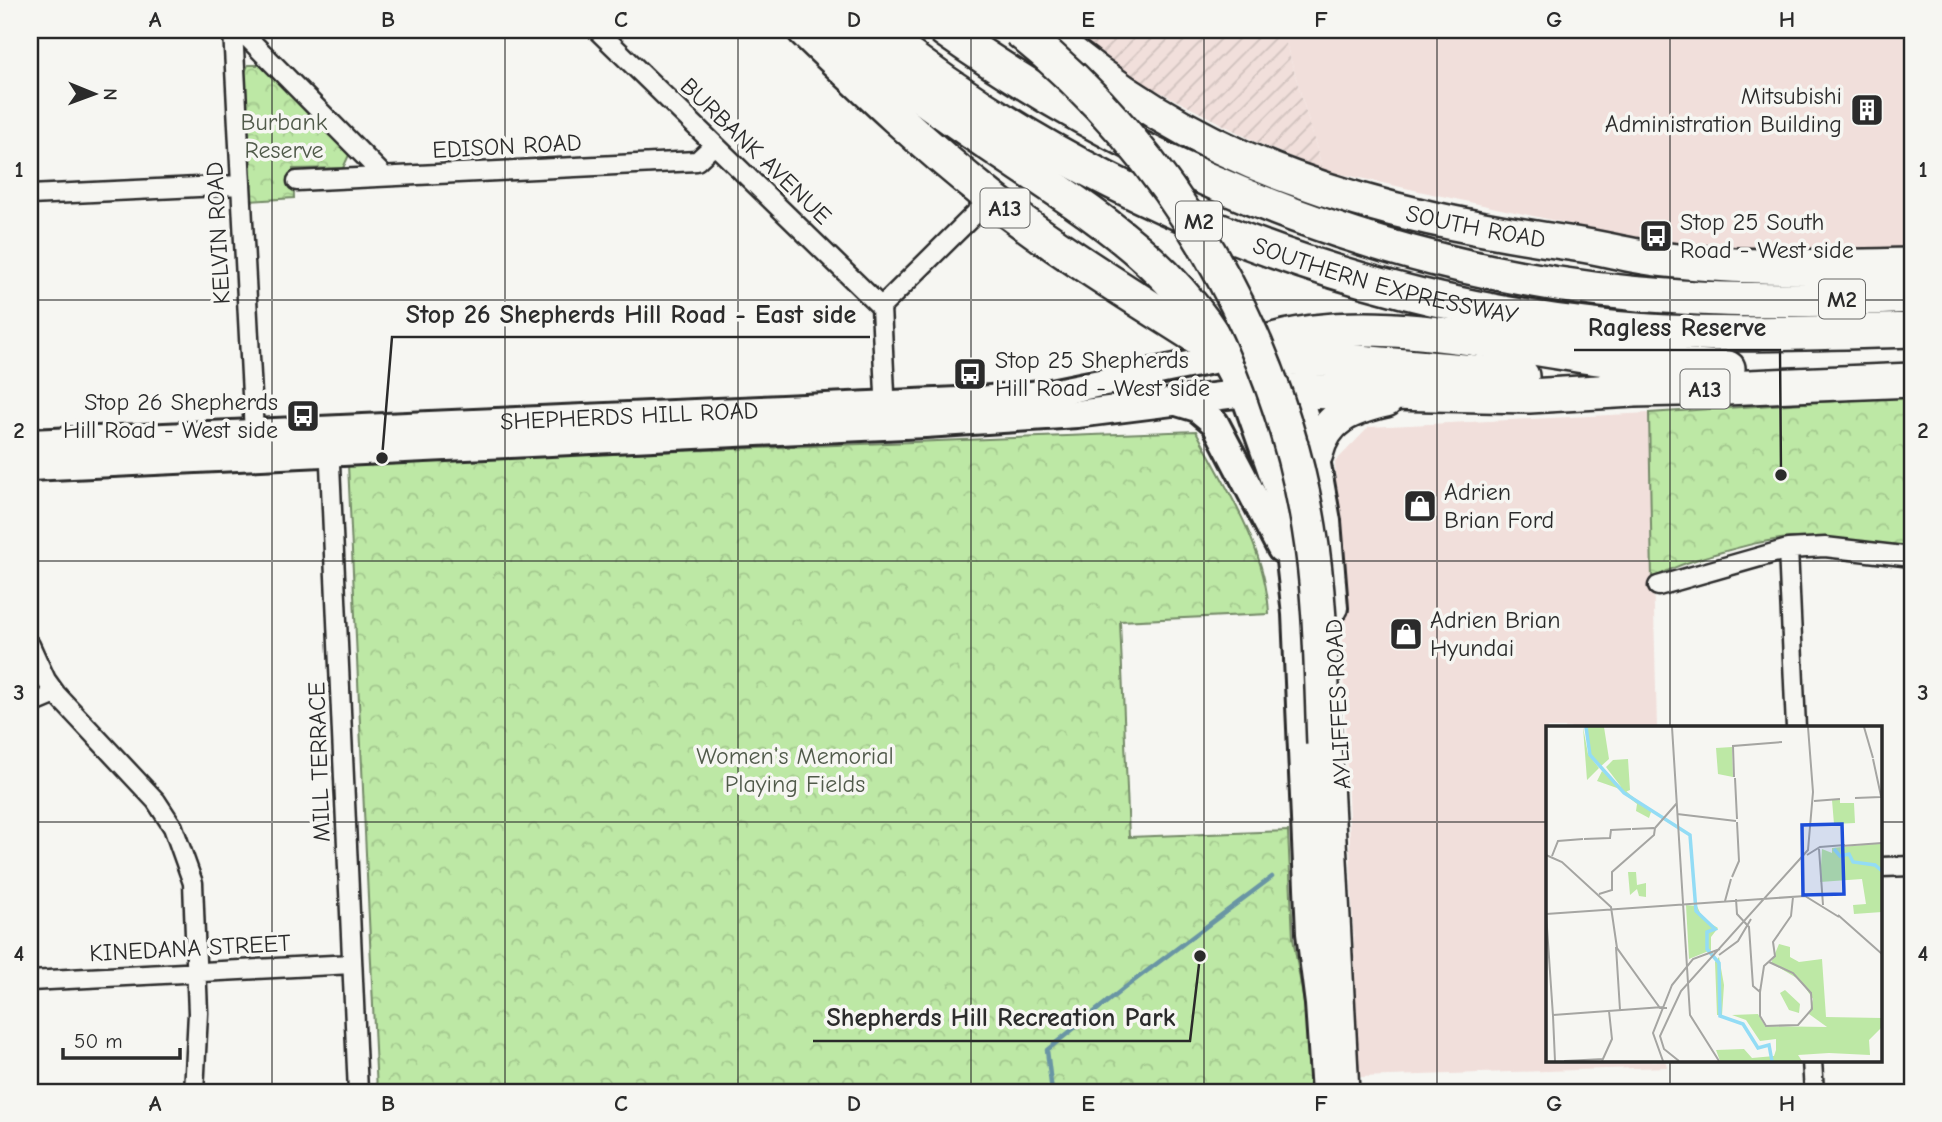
<svg xmlns="http://www.w3.org/2000/svg" width="1942" height="1122" font-family="'Comic Neue',sans-serif">
<style>
.built{fill:#f1dfdb}
.industrial{fill:url(#industrial-furrows)}
.forest{fill:url(#forest-crowns);stroke:#748a68;stroke-width:2}
.lines{fill:none;stroke-linecap:round;stroke-linejoin:round}
.stream{stroke:#6995a4;stroke-width:4.5}
.street-casing{stroke:#2b2b2b;stroke-width:23}
.secondary-casing{stroke:#2b2b2b;stroke-width:32}
.highway-casing{stroke:#2b2b2b;stroke-width:38}
.street{stroke:#f6f6f2;stroke-width:18}
.secondary{stroke:#f6f6f2;stroke-width:26}
.highway{stroke:#f6f6f2;stroke-width:33}
.highway-bridge-casing{stroke:#2b2b2b;stroke-width:38;stroke-linecap:butt}
.highway-bridge{stroke:#f6f6f2;stroke-width:33}
.grid{fill:none;stroke:#2b2b2b;stroke-width:2;stroke-opacity:0.55}
.labels{text-anchor:middle;stroke-width:7;stroke-linejoin:round;paint-order:stroke}
.shield{fill:#f6f6f2;stroke:#686867;stroke-width:2}
.shield-label{font-size:23px;font-weight:bold;fill:#2b2b2b}
.poi-label{font-size:24px;fill:#2b2b2b;stroke:#f6f6f2;text-anchor:start}
.park-label{font-size:24px;fill:#505a4a;stroke:#f6f6f2}
.street-label{font-size:24px;fill:#2b2b2b;stroke:#f6f6f2}
.inset-river{fill:none;stroke:#93dcf5;stroke-width:3.5}
.inset-road{fill:none;stroke:#a5a5a2;stroke-width:2}
.view{fill:#1d4ed8;fill-opacity:0.15;stroke:#1d4ed8;stroke-width:3.5}
.inset-edge{fill:none;stroke:#2b2b2b;stroke-width:3.5}
.leader{fill:none;stroke:#2b2b2b;stroke-width:2.5}
.callout-dot{fill:#2b2b2b;stroke:#f6f6f2;stroke-width:2.5}
.callout-label{font-size:26px;text-anchor:middle;font-weight:bold;fill:#2b2b2b;stroke:#f6f6f2;stroke-width:7;stroke-linejoin:round;paint-order:stroke}
.neatline{fill:none;stroke:#2b2b2b;stroke-width:2.5}
.grid-label{font-size:23px;text-anchor:middle;font-weight:bold;fill:#2b2b2b}
</style>
<defs>
<pattern id="industrial-furrows" width="10" height="10" patternUnits="userSpaceOnUse" patternTransform="scale(1.75)"><rect width="10" height="10" fill="#f1dfdb"/><path d="M-1 1l2-2M0 10L10 0M9 11l2-2" fill="none" stroke="#cfc0bc"/></pattern>
<pattern id="forest-crowns" width="20" height="18" patternUnits="userSpaceOnUse" patternTransform="scale(1.75)"><rect width="20" height="18" fill="#bde8a5"/><path d="M2 6a3 3 0 1 1 6 0M12 15a3 3 0 1 1 6 0" fill="none" stroke="#a3c78e"/></pattern>
</defs>
<rect width="100%" height="100%" fill="#f6f6f2"/>
<filter id="ink" filterUnits="userSpaceOnUse"><feTurbulence type="fractalNoise" baseFrequency=".0143" numOctaves="2"/><feDisplacementMap in="SourceGraphic" scale="14" xChannelSelector="R" yChannelSelector="G"/><feConvolveMatrix kernelMatrix="1 2 1 2 8 2 1 2 1" color-interpolation-filters="sRGB"/></filter>
<g filter="url(#ink)">
<path class="built" d="M 1282,30 L 1912,30 L 1912,254 L 1754,255 L 1643,240 L 1323,170 Z
M 1649,413 L 1657,728 L 1548,728 L 1548,1061 L 1666,1061 L 1667,1067 L 1359,1077 L 1335,462 L 1369,427 Z"/>
<path class="industrial" d="M 1068,30 L 1282,30 L 1323,170 L 1258,143 L 1118,70 Z"/>
<path class="forest" d="M 248,65 L 260,65 L 350,153 L 343,168 L 293,169 L 294,198 L 250,201 L 245,72 Z
M 1912,396 L 1912,550 C 1872,545 1830,536 1790,538 C 1763,540 1737,548 1711,555 C 1690,562 1670,567 1652,580 L 1649,413 Z
M 1196,431 C 1226,488 1266,547 1269,614 L 1120,621 L 1129,837 L 1288,831 L 1293,938 L 1319,1092 L 377,1092 L 348,464 Z"/>
<g class="lines">
<path class="stream" d="M 1052,1092 L 1047,1050 L 1123,989 L 1272,877"/>
<defs>
<path id="street" d="M 233,30 L 254,433
M 240,30 L 384,176
M 597,30 L 881,307
M 297,181 L 697,161 L 714,145
M 30,195 L 240,185
M 886,415 L 881,307 L 991,198
M 329,442 L 358,1092
M 1788,549 L 1796,728
M 1658,586 L 1788,549 L 1825,547 L 1912,557
M 30,645 L 46,680 L 56,694 L 156,801 L 173,827 L 193,883 L 198,1013 L 194,1092
M 30,705 L 56,694
M 1881,867 L 1912,866
M 30,981 L 352,964
M 1812,1061 L 1814,1092"/>
<g id="secondary">
<path d="M 1281,381 L 1301,405 L 1313,442 L 1327,521 L 1334,608"/>
<path d="M 1177,402 L 1197,408 L 1215,423 L 1281,549"/>
<path id="s1" d="M 30,443 L 980,400 L 1051,393 L 1227,357"/>
<path d="M 30,467 L 925,424 L 1077,414 L 1244,393 L 1278,489 L 1288,543 L 1296,614 L 1310,933 L 1319,1004 L 1325,1092"/>
</g>
<g id="highway">
<path d="M 804,30 C 864,88 925,146 991,198 C 1062,254 1141,301 1217,350"/>
<path d="M 838,30 C 888,73 941,112 995,148 C 1099,218 1192,272 1244,393 L 1291,391 L 1529,396 L 1633,390"/>
<path id="s2" d="M 875,30 C 1080,194 1340,299 1601,327 C 1705,338 1808,333 1912,330"/>
<path d="M 945,30 C 1160,182 1416,282 1680,297 C 1758,302 1835,300 1912,296"/>
<path id="s3" d="M 1044,30 C 1201,168 1373,215 1575,244 C 1603,248 1631,256 1658,259 C 1743,269 1828,267 1912,265"/>
<path d="M 1257,345 C 1368,306 1508,349 1622,361 C 1657,365 1693,366 1728,368"/>
<path d="M 1234,357 L 1323,359 L 1522,376"/>
<path d="M 1611,387 L 1633,390 L 1726,388 L 1912,380"/>
<path d="M 1316,454 C 1325,417 1351,408 1386,400"/>
<path d="M 1324,744 L 1342,1092"/>
</g>
</defs>
<use href="#street" class="street-casing"/>
<use href="#secondary" class="secondary-casing"/>
<use href="#highway" class="highway-casing"/>
<use href="#street" class="street"/>
<use href="#secondary" class="secondary"/>
<use href="#highway" class="highway"/>
<defs>
<path id="highway-bridge" d="M 1018,30 C 1171,152 1277,334 1309,527 C 1321,599 1321,671 1324,744"/>
</defs>
<use href="#highway-bridge" class="highway-bridge-casing"/>
<use href="#highway-bridge" class="highway-bridge"/>
</g>
</g>
<path class="grid" d="M 272,30 L 272,1092M 505,30 L 505,1092M 738,30 L 738,1092M 971,30 L 971,1092M 1204,30 L 1204,1092M 1437,30 L 1437,1092M 1670,30 L 1670,728M 30,300 L 1912,300M 30,561 L 1912,561M 30,822 L 1548,822M 1881,822 L 1912,822M 1670,1061 L 1670,1092"/>
<defs>
<symbol id="building-square" viewBox="-11 -11 22 22"><rect x="-9" y="-9" width="18" height="18" rx="4" fill="#2b2b2b" stroke="#f6f6f2"/><path d="M-4-6H4V6H1V3H-1V6H-4ZM-2.5-4.3h1.7v1.8h-1.7ZM.8-4.3h1.7v1.8H.8ZM-2.5-1h1.7V.8h-1.7ZM.8-1h1.7V.8H.8Z" fill="#fff"/></symbol>
<symbol id="bus-square" viewBox="-11 -11 22 22"><rect x="-9" y="-9" width="18" height="18" rx="4" fill="#2b2b2b" stroke="#f6f6f2"/><path d="M-5-6H5V4H4V6H2V4H-2V6H-4V4H-5ZM-3.5-4V0h7V-4ZM-3.5 1.2v1.5H-2V1.2ZM2 1.2v1.5H3.5V1.2Z" fill="#fff"/></symbol>
<symbol id="shop-square" viewBox="-11 -11 22 22"><rect x="-9" y="-9" width="18" height="18" rx="4" fill="#2b2b2b" stroke="#f6f6f2"/><path d="M-5-2.5h2.3a2.7 3.5 0 0 1 5.4 0H5L5.5 6h-11ZM-1.5-2.5h3a1.5 2.3 0 0 0-3 0Z" fill="#fff"/></symbol>
</defs>
<g fill-rule="evenodd">
<use href="#building-square" x="1848" y="91" width="38" height="38"/>
<use href="#bus-square" x="1637" y="217" width="38" height="38"/>
<use href="#bus-square" x="951" y="355" width="38" height="38"/>
<use href="#bus-square" x="284" y="397" width="38" height="38"/>
<use href="#shop-square" x="1401" y="487" width="38" height="38"/>
<use href="#shop-square" x="1387" y="615" width="38" height="38"/>
</g>
<g class="labels">
<g class="shield">
<rect x="980.5" y="188.5" width="49" height="39" rx="5"/>
<rect x="1176" y="201.5" width="46" height="39" rx="5"/>
<rect x="1819" y="279.5" width="46" height="39" rx="5"/>
<rect x="1680.5" y="369.5" width="49" height="39" rx="5"/>
</g>
<g class="shield-label">
<text x="1005" y="216">A13</text>
<text x="1199" y="229">M2</text>
<text x="1842" y="307">M2</text>
<text x="1705" y="397">A13</text>
</g>
<g class="poi-label">
<text x="1842" y="104" text-anchor="end">Mitsubishi<tspan x="1842" dy="28">Administration Building</tspan></text>
<text x="1680" y="230">Stop 25 South<tspan x="1680" dy="28">Road - West side</tspan></text>
<text x="995" y="368">Stop 25 Shepherds<tspan x="995" dy="28">Hill Road - West side</tspan></text>
<text x="278" y="410" text-anchor="end">Stop 26 Shepherds<tspan x="278" dy="28">Hill Road - West side</tspan></text>
<text x="1444" y="500">Adrien<tspan x="1444" dy="28">Brian Ford</tspan></text>
<text x="1430" y="628">Adrien Brian<tspan x="1430" dy="28">Hyundai</tspan></text>
</g>
<g class="park-label">
<text x="284" y="130">Burbank<tspan x="284" dy="28">Reserve</tspan></text>
<text x="795" y="764">Women's Memorial<tspan x="795" dy="28">Playing Fields</tspan></text>
</g>
<g class="street-label">
<text transform="translate(507 146) rotate(-3)" y="8">EDISON ROAD</text>
<text transform="translate(756 151) rotate(44)" y="8">BURBANK AVENUE</text>
<text dy="8" stroke="none"><textPath href="#s3" startOffset="481">SOUTH ROAD</textPath></text>
<text transform="translate(218 233) rotate(-93)" y="8">KELVIN ROAD</text>
<text dy="8" stroke="none"><textPath href="#s2" startOffset="574">SOUTHERN EXPRESSWAY</textPath></text>
<text dy="8" stroke="none"><textPath href="#s1" startOffset="600">SHEPHERDS HILL ROAD</textPath></text>
<text transform="translate(1338 704) rotate(-93)" y="8">AYLIFFES ROAD</text>
<text transform="translate(319 762) rotate(-92)" y="8">MILL TERRACE</text>
<text transform="translate(190 948) rotate(-3)" y="8">KINEDANA STREET</text>
</g>
</g>
<g transform="translate(1546 726)">
<rect width="336" height="336" fill="#f6f6f2"/>
<path d="M 82,146 L 90,146 L 91,159 L 100,157 L 100,171 L 93,170 L 91,163 L 84,169 Z" fill="#bde8a5"/>
<path d="M 37,1 L 42,28 L 53,42 L 41,54 ZM 40,1 L 58,1 L 63,33 L 54,41 L 43,27 ZM 186,21 L 187,51 L 172,48 L 170,22 ZM 82,33 L 84,64 L 79,66 L 60,41 L 67,34 ZM 56,45 L 105,86 L 103,92 L 90,85 L 91,78 L 71,62 L 51,55 ZM 294,73 L 294,77 L 308,77 L 309,97 L 288,98 L 286,74 ZM 336,117 L 336,186 L 308,188 L 307,179 L 320,178 L 316,153 L 274,156 L 276,123 L 286,127 L 286,122 ZM 140,179 L 151,180 L 157,193 L 172,202 L 165,211 L 165,224 L 143,233 ZM 233,218 L 244,221 L 244,231 L 253,236 L 276,233 L 280,291 L 336,292 L 336,301 L 323,314 L 324,329 L 283,327 L 252,329 L 256,335 L 174,335 L 170,324 L 198,323 L 206,332 L 228,330 L 230,324 L 230,313 L 214,315 L 200,294 L 186,289 L 212,288 L 219,300 L 281,301 L 263,288 L 267,273 L 254,254 L 225,237 ZM 173,231 L 178,259 L 176,289 L 171,289 L 169,236 ZM 239,264 L 254,278 L 253,287 L 243,284 L 234,267 Z" fill="#bde8a5"/>
<path class="inset-river" d="M 40,1 L 44,29 L 78,67 L 144,109 L 150,185 L 169,203 L 161,206 L 161,223 L 173,237 L 174,290 L 197,298 L 212,322 L 223,319 L 226,335M 288,123 L 294,130 L 303,128 L 307,136 L 329,139 L 336,145"/>
<path class="inset-road" d="M 126,1 L 144,289 L 173,335M 318,1 L 327,32M 327,33 L 335,70M 188,51 L 187,20 L 236,16M 189,52 L 191,93M 309,72 L 335,71M 268,75 L 294,73M 131,88 L 190,95M 86,103 L 108,102M 38,113 L 64,112 L 65,104 L 85,103M 295,120 L 336,117M 273,123 L 277,179M 0,129 L 16,136 L 65,181 L 71,222 L 114,282 L 121,282M 261,129 L 274,121 L 299,119M 6,130 L 12,115 L 37,113M 186,151 L 193,135 L 191,96M 53,168 L 66,164 L 66,146 L 108,109 L 109,102 L 131,77M 190,173 L 191,188 L 203,201 L 207,260 L 214,266M 179,175 L 185,153M 0,187 L 7,290M 0,188 L 259,170 L 293,191M 292,189 L 336,228M 70,221 L 74,284M 173,229 L 192,215 L 205,193M 214,263 L 214,290 L 220,300 L 252,299 L 266,283 L 265,267 L 247,247 L 223,236M 214,266 L 218,240 L 229,230 L 227,216 L 245,190 L 247,171M 7,289 L 117,281M 7,290 L 9,335M 18,335 L 58,333M 56,335 L 66,313 L 63,285M 117,335 L 107,307 L 126,259 L 147,233 L 174,223M 133,335 L 118,323 L 114,310 L 135,265 L 262,124 L 267,66 L 262,1"/>
<path class="view" d="M 296,98 L 298,168 L 257,169 L 256,99 Z"/>
<rect width="336" height="336" class="inset-edge"/>
</g>
<path class="leader" d="M382 458L392 337H870M1781 475L1780 350H1574M1200 956L1190 1041H813"/>
<g class="callout-dot">
<circle cx="382" cy="458" r="7"/>
<circle cx="1781" cy="475" r="7"/>
<circle cx="1200" cy="956" r="7"/>
</g>
<g class="callout-label">
<text x="631" y="323">Stop 26 Shepherds Hill Road - East side</text>
<text x="1677" y="336">Ragless Reserve</text>
<text x="1001" y="1026">Shepherds Hill Recreation Park</text>
</g>
<rect width="1942" height="1122" fill="none" stroke="#f6f6f2" stroke-width="77"/>
<g transform="translate(94 94) rotate(91)" stroke="#f6f6f2" stroke-width="5" paint-order="stroke">
<path d="M0-5L12 26L0 18L-12 26Z" fill="#2b2b2b"/>
<text y="-10" font-size="19" font-weight="bold" text-anchor="middle" fill="#2b2b2b">N</text>
</g>
<path d="M63 1048v10h117v-10" fill="none" stroke="#2b2b2b" stroke-width="3.5"/>
<text x="74" y="1048" font-size="21" fill="#2b2b2b" stroke="#f6f6f2" stroke-width="5" paint-order="stroke">50 m</text>
<rect x="38" y="38" width="1866" height="1046" class="neatline"/>
<g class="grid-label">
<text x="155" y="27">A</text>
<text x="388" y="27">B</text>
<text x="621" y="27">C</text>
<text x="854" y="27">D</text>
<text x="1088" y="27">E</text>
<text x="1321" y="27">F</text>
<text x="1554" y="27">G</text>
<text x="1787" y="27">H</text>
<text x="19" y="177">1</text>
<text x="1923" y="177">1</text>
<text x="19" y="438">2</text>
<text x="1923" y="438">2</text>
<text x="19" y="700">3</text>
<text x="1923" y="700">3</text>
<text x="19" y="961">4</text>
<text x="1923" y="961">4</text>
<text x="155" y="1111">A</text>
<text x="388" y="1111">B</text>
<text x="621" y="1111">C</text>
<text x="854" y="1111">D</text>
<text x="1088" y="1111">E</text>
<text x="1321" y="1111">F</text>
<text x="1554" y="1111">G</text>
<text x="1787" y="1111">H</text>
</g>
</svg>
